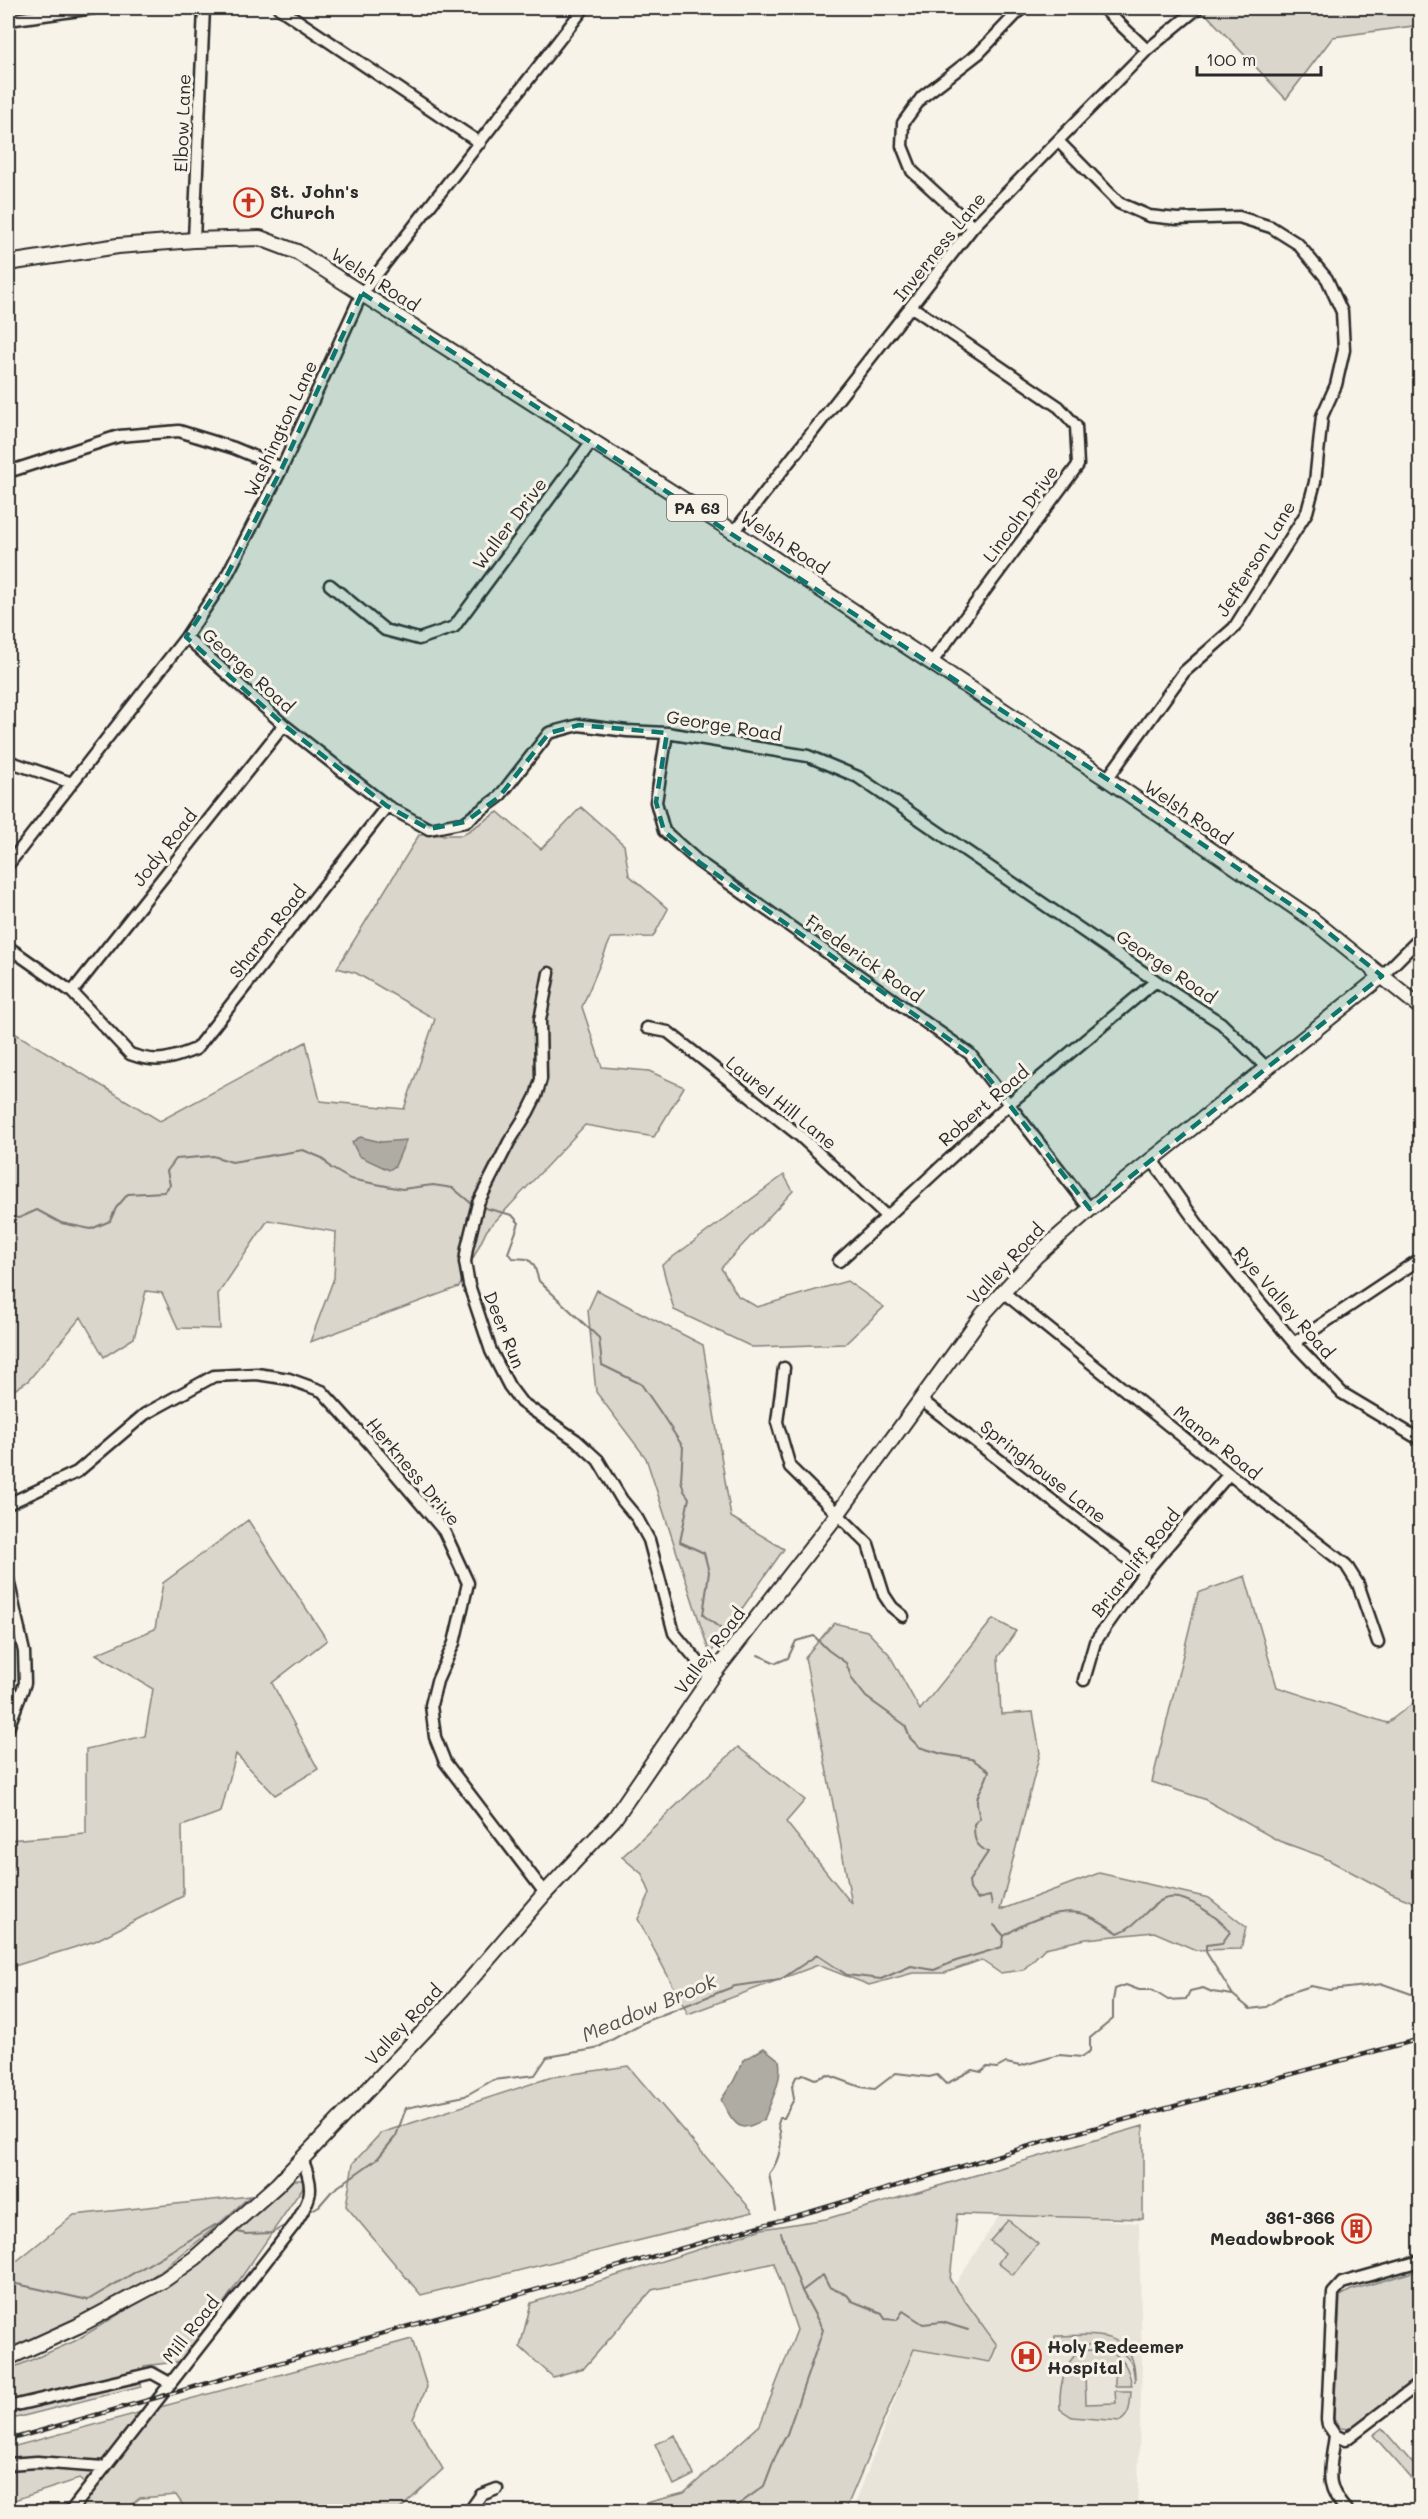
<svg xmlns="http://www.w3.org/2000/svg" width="1428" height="2519" font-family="Mali,sans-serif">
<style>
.built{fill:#e8e4da}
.green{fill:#dad6cc;stroke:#82807c;stroke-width:1.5}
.water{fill:#afaca4;stroke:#7a7874;stroke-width:1.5}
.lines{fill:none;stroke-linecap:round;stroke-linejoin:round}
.stream{stroke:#7a7874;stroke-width:2}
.minor-casing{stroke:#2b2b2b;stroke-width:15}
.major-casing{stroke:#2b2b2b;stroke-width:18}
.minor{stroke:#f7f3e8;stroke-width:10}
.major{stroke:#f7f3e8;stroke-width:14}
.rail-casing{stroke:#2b2b2b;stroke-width:4.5}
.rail{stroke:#f7f3e8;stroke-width:2;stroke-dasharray:7;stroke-linecap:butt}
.marked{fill:#0f766e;fill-opacity:0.2;stroke:#0f766e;stroke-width:4.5;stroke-dasharray:12 8;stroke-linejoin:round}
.labels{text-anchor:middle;stroke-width:6;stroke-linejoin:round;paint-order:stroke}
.shield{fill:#f7f3e8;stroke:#686764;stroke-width:1.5}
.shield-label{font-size:16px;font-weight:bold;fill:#2b2b2b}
.street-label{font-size:18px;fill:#2b2b2b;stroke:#f7f3e8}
.poi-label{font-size:18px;font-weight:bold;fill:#2b2b2b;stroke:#f7f3e8;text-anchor:start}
.water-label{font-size:20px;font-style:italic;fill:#53524f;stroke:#f7f3e8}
</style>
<rect width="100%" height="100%" fill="#f7f3e8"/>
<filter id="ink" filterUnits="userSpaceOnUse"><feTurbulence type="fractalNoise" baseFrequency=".0167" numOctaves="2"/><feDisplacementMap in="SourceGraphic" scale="12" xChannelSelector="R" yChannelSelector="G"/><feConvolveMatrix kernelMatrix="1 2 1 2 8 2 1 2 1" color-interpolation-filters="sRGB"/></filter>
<g filter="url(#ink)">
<path class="built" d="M 1002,2211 L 1139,2223 L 1142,2366 L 1137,2511 L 852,2512 L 915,2347 Z"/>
<path class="green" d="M 1211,8 L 1420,8 L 1420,25 L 1333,37 L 1286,99 L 1205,13 Z
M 581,807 L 624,845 L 629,875 L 668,909 L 653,937 L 611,938 L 582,1007 L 602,1067 L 649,1071 L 684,1087 L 654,1137 L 585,1125 L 487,1230 L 459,1287 L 310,1342 L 334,1278 L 336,1232 L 268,1220 L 218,1294 L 220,1329 L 178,1328 L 162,1293 L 146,1291 L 134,1338 L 104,1357 L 81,1317 L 28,1381 L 8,1394 L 8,1029 L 160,1121 L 306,1042 L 320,1101 L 404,1109 L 435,1019 L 356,973 L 337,968 L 419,835 L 462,835 L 498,812 L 541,849 Z
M 784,1175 L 793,1191 L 721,1268 L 738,1296 L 757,1307 L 847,1281 L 884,1307 L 845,1344 L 752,1347 L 674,1310 L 662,1265 Z
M 597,1290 L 703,1345 L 731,1517 L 784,1549 L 710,1654 L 646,1458 L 596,1392 L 588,1310 Z
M 248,1520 L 327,1640 L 272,1683 L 318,1769 L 275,1795 L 236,1754 L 221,1812 L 182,1826 L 183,1896 L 95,1941 L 8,1968 L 8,1840 L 86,1834 L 86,1749 L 145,1736 L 153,1689 L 96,1654 L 155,1629 L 163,1583 Z
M 1245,1576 L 1277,1687 L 1387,1723 L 1420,1698 L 1420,1905 L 1391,1893 L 1321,1856 L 1279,1841 L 1204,1799 L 1152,1782 L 1198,1593 Z
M 993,1619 L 1016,1631 L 998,1657 L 1001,1714 L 1033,1712 L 1040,1753 L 1000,1910 L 1099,1873 L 1209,1898 L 1246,1927 L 1241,1949 L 1196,1950 L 1154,1932 L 1086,1939 L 1045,1948 L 1023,1970 L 1000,1973 L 981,1960 L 945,1973 L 913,1973 L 869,1985 L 818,1965 L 688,2014 L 638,1919 L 650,1893 L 642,1874 L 622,1857 L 738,1747 L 805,1800 L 786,1822 L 852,1904 L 805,1657 L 834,1623 L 867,1631 L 889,1654 L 920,1710 Z
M 628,2066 L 753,2212 L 421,2295 L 346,2206 L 353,2163 L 381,2133 L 552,2077 Z
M 1143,2126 L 1143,2219 L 957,2214 L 950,2280 L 997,2345 L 990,2362 L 914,2349 L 845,2511 L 616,2511 L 684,2493 L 760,2425 L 797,2330 L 774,2263 L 652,2290 L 584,2368 L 553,2377 L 520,2347 L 531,2303 L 762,2229 L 826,2219 Z
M 285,2180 L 308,2180 L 184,2361 L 144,2366 L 141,2386 L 8,2420 L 8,2370 L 75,2341 L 172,2282 Z
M 250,2196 C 181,2259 100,2324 8,2349 L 8,2268 L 74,2215 Z
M 1008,2220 L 1038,2244 L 1013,2275 L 998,2263 L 1005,2253 L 990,2241 Z
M 1420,2270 L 1420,2374 L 1351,2429 L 1339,2428 L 1334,2419 L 1340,2296 L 1351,2290 Z
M 1055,2336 C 1096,2335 1137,2329 1135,2382 C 1134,2376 1134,2368 1131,2363 C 1121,2345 1089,2340 1073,2350 L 1069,2345 L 1060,2344 L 1053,2348 Z
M 412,2339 L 427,2387 L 413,2419 L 443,2469 L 398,2511 L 187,2511 L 176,2495 L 140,2498 L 124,2511 L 75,2511 L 91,2489 L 79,2479 L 8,2502 L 8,2448 Z
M 1083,2350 C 1114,2350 1126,2353 1132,2386 L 1115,2386 L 1115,2373 L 1085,2374 L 1086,2404 L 1116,2403 L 1115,2391 L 1131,2391 C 1130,2402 1131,2415 1120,2421 L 1072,2417 L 1060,2409 C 1059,2390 1063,2359 1083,2350 Z
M 1382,2428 L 1420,2472 L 1420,2488 L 1373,2435 Z
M 675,2435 L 694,2475 L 674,2485 L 655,2444 Z"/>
<path class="water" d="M 360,1137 L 381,1142 L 406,1140 L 395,1166 L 389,1170 L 359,1156 L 352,1142 Z
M 764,2048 L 779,2060 C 783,2081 771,2100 764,2120 C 759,2122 750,2127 744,2127 C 734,2127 726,2108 721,2100 L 733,2082 L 744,2060 Z"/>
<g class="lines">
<path class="stream" d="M 485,1208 L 512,1215 L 519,1223 L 508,1253 L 512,1258 L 528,1259 L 534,1265 L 539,1281 L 599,1338 L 602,1365 L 641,1384 L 661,1413 L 683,1447 L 681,1480 L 684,1491 L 689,1498 L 680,1542 L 704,1553 L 709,1572 L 703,1615 L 730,1636
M 8,1217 L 19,1218 L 37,1210 L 61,1223 L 91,1229 L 110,1221 L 116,1208 L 128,1194 L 164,1192 L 170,1185 L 167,1171 L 176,1159 L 213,1156 L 232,1162 L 303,1150 L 322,1158 L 331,1168 L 350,1179 L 402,1189 L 433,1185 L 453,1188 L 472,1204
M 758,1655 L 776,1663 L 788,1658 L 796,1641 L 814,1636 L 828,1650 L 846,1663 L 852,1679 L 866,1697 L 905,1725 L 910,1738 L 919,1747 L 942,1754 L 972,1759 L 989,1771 C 982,1795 972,1791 980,1818 L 974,1824 C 974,1838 974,1845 988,1852 L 969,1881 L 970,1889 L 977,1899 L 990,1896 L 992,1904
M 994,1925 L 1004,1936
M 1004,1936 C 1026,1921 1063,1905 1089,1916 C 1099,1920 1109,1927 1118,1933 C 1139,1925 1145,1909 1162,1900 C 1182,1889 1219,1918 1230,1932 L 1222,1943 L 1206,1945 L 1206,1952 L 1233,1995 L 1250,2009 L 1266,2007 L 1286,1994 L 1311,1986 L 1330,1990 L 1383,1984 L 1420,1997
M 776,2211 L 769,2174 C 780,2160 784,2140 778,2124 L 780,2118 L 784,2118 L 794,2099 L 792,2086 L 796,2077 L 803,2074 L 815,2079 L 828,2075 L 861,2087 L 875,2089 L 896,2073 L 929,2077 L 937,2075 L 946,2084 L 972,2070 L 981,2072 L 987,2067 L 997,2068 L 1006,2063 L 1020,2066 L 1059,2055 L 1082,2057 L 1090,2051 L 1090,2038 L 1113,2019 L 1113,2001 L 1115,1989 L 1126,1985 L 1139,1990 L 1152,1990 L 1168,2000 L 1186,1999 L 1190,1991 L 1203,1988 L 1212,1992 L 1233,1995
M 307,2213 L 319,2206 L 332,2191 L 378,2158 L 396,2136 L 406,2108 L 465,2096 L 493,2080 L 535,2075 L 547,2057 L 595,2049 L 646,2021 L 735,1986 L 780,1980 L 817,1955 L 847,1975 L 881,1979 L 911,1966 L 934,1970 L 956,1961 L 1002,1947 L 1004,1936
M 235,2231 L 245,2234 L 272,2233 L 289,2223
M 8,2282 L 88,2300 L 215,2225 L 221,2227
M 802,2291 L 823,2275 L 829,2287 L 847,2295 L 852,2301 L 882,2313 L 885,2319 L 897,2320 L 903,2311 L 923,2324 L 942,2322 L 968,2330
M 736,2512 L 738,2505 L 764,2486 L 775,2457 L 787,2434 L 823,2330 L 802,2291 L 781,2233"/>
<defs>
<path id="minor" d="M 279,8 L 480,143
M 1103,8 L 1147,50
M 8,20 L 94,8
M 1058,141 L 1119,203 L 1149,216 L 1177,219 L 1239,217 L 1271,227 L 1298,244 L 1327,279 L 1342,312 L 1344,350 L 1336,385 L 1322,416 L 1315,482 L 1307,512 L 1234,628 L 1184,672 L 1107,779
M 973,227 L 912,171 L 902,146 L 903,123 L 922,97 L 979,53 L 1022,8
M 194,240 L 204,8
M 912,307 L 1059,407 L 1076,426 L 1078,465 L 932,662
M 8,472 L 119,436 L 179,431 L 234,448 L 282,468
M 734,532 L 973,227 L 1147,50 L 1198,8
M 330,585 L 385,630 L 419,639 L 454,627 L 592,441
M 186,637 L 284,725 L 387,806 L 429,829 L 465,822 L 499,797 L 549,733 L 579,725 L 627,731 L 667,733 L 808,756 L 858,777 L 1156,981 L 1221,1023 L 1267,1068
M 667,733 L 656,802 L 664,831 L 699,862 L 970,1054 L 1090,1209
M 8,761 L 72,783
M 8,865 L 186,637 L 226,577 L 282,468 L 362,293 L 584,8
M 8,947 L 72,992 L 130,1054 C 157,1064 171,1059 196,1049 L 387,806
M 549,973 L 540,1020 L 541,1079 L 536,1096 L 528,1112 L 509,1142 L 478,1203 L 467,1248 L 465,1262 L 469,1285 L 491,1351 L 509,1386 L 521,1402 L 576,1440 L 598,1460 L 622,1500 L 637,1518 L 649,1540 L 674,1633 L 711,1677
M 1382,976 L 1420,938
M 72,992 L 284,725
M 647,1028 L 668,1032 L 800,1136 L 886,1216
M 1152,1160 L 1211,1243 L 1294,1343 L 1342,1393 L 1419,1439
M 839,1261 L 1010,1103 L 1156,981
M 1003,1292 L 1229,1474 L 1346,1565 L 1358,1584 L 1378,1642
M 1294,1343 L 1420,1259
M 784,1368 L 777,1422 L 790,1467 L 868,1544 L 884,1595 L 892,1607 L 903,1616
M 920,1399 L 1145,1572
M 8,1504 L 77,1472 L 145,1414 L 214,1376 L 257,1374 L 289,1379 L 322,1391 L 371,1445 L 444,1531 L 468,1583 L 454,1643 L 437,1681 L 431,1705 L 435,1737 L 445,1762 L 545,1893
M 8,1579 L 24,1652 L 25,1683 L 8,1728
M 1084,1680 L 1095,1642 L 1145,1572 L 1229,1474
M 8,2407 L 152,2373 L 170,2383
M 1335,2435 L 1345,2440 L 1420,2383
M 8,2464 L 37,2462 L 103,2467
M 70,2512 L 295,2224 C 312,2198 315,2188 302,2159
M 469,2512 L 481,2495 L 497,2489
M 1348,2512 C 1322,2485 1331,2470 1335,2435 L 1328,2425 L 1327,2419 L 1333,2293 L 1342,2283 L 1420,2261"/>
<path id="major" d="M 8,263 L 118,246 L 194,240 L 260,238 L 297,252 L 734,532 L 1107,779 L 1309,917 L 1420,1007
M 8,2358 L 78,2326 L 164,2280 L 195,2258 L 277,2185 L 446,2008 L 545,1893 L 614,1819 L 711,1677 L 837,1515 L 983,1314 L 1036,1256 L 1090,1209 L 1382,976"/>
</defs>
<use href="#minor" class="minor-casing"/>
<use href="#major" class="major-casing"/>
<use href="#minor" class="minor"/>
<use href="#major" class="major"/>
<defs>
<path id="rail" d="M 8,2440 L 813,2211 L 1043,2142 L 1420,2039"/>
</defs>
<use href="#rail" class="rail-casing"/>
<use href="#rail" class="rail"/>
</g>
</g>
<path class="marked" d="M 362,293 L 1107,779 L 1309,917 L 1382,976 L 1090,1209 L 970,1054 L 699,862 L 664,831 L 656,802 L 667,733 L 579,725 L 549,733 L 499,797 L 465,822 L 429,829 L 387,806 L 284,725 L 186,637 L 226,577 L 282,468 Z"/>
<defs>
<symbol id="church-ring" viewBox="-11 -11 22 22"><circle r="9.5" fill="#f7f3e8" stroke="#c8321e" stroke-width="1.5"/><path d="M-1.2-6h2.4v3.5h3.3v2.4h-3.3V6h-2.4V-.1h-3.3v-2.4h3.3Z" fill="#c8321e"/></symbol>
<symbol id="building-ring" viewBox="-11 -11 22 22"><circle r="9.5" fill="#f7f3e8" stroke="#c8321e" stroke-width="1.5"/><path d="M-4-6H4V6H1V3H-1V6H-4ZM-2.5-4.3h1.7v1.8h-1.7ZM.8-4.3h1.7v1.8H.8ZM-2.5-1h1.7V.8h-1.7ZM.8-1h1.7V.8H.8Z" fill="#c8321e"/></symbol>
<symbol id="hospital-ring" viewBox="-11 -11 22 22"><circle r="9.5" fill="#f7f3e8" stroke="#c8321e" stroke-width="1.5"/><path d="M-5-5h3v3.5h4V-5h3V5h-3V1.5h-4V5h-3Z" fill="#c8321e"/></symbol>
</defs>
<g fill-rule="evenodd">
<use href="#church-ring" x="232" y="186" width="33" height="33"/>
<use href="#building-ring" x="1340" y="2212" width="33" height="33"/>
<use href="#hospital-ring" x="1010" y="2340" width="33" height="33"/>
</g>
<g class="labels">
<rect class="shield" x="667" y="495" width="60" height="26" rx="4.5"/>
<g class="shield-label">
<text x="697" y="514">PA 63</text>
</g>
<g class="street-label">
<text transform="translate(183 123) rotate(-88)" y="6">Elbow Lane</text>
<text transform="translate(940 247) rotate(-51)" y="6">Inverness Lane</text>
<text transform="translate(375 280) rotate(33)" y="6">Welsh Road</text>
<text transform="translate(281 429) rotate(-65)" y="6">Washington Lane</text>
<text transform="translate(1021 514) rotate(-54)" y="6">Lincoln Drive</text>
<text transform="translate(510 524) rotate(-53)" y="6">Waller Drive</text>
<text transform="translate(784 543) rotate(33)" y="6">Welsh Road</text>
<text transform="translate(1256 559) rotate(-58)" y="6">Jefferson Lane</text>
<text transform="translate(248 671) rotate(42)" y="6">George Road</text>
<text transform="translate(724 726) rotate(9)" y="6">George Road</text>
<text transform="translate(1188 813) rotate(34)" y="6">Welsh Road</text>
<text transform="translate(165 848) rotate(-52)" y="6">Jody Road</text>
<text transform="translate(268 932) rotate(-52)" y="6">Sharon Road</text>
<text transform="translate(864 959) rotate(35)" y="6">Frederick Road</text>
<text transform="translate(1166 967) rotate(34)" y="6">George Road</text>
<text transform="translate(781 1103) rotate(39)" y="6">Laurel Hill Lane</text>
<text transform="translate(984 1106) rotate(-41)" y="6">Robert Road</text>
<text transform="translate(1006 1264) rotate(-47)" y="6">Valley Road</text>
<text transform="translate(1284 1303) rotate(49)" y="6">Rye Valley Road</text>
<text transform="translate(504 1330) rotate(68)" y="6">Deer Run</text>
<text transform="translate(1217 1443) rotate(39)" y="6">Manor Road</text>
<text transform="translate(413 1472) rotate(50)" y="6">Herkness Drive</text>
<text transform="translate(1043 1472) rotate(38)" y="6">Springhouse Lane</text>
<text transform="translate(1136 1563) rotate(-52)" y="6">Briarcliff Road</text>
<text transform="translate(710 1651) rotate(-53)" y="6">Valley Road</text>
<text transform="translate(404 2025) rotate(-47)" y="6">Valley Road</text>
<text transform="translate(191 2330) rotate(-52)" y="6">Mill Road</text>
</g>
<g class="poi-label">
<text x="270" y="198">St. John's<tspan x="270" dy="21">Church</tspan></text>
<text x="1335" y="2224" text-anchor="end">361-366<tspan x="1335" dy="21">Meadowbrook</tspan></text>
<text x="1047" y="2353">Holy Redeemer<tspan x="1047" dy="21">Hospital</tspan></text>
</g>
<g class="water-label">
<text transform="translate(649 2008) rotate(-23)" y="7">Meadow Brook</text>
</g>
</g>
<rect width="1428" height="2519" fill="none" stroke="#f7f3e8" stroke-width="30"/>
<rect x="15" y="15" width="1398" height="2489" fill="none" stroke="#2b2b2b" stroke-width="2" filter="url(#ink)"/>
<path d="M1197 66v9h124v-9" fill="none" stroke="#2b2b2b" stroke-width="3"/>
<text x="1206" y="66" font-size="18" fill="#2b2b2b" stroke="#f7f3e8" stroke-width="4.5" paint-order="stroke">100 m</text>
</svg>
